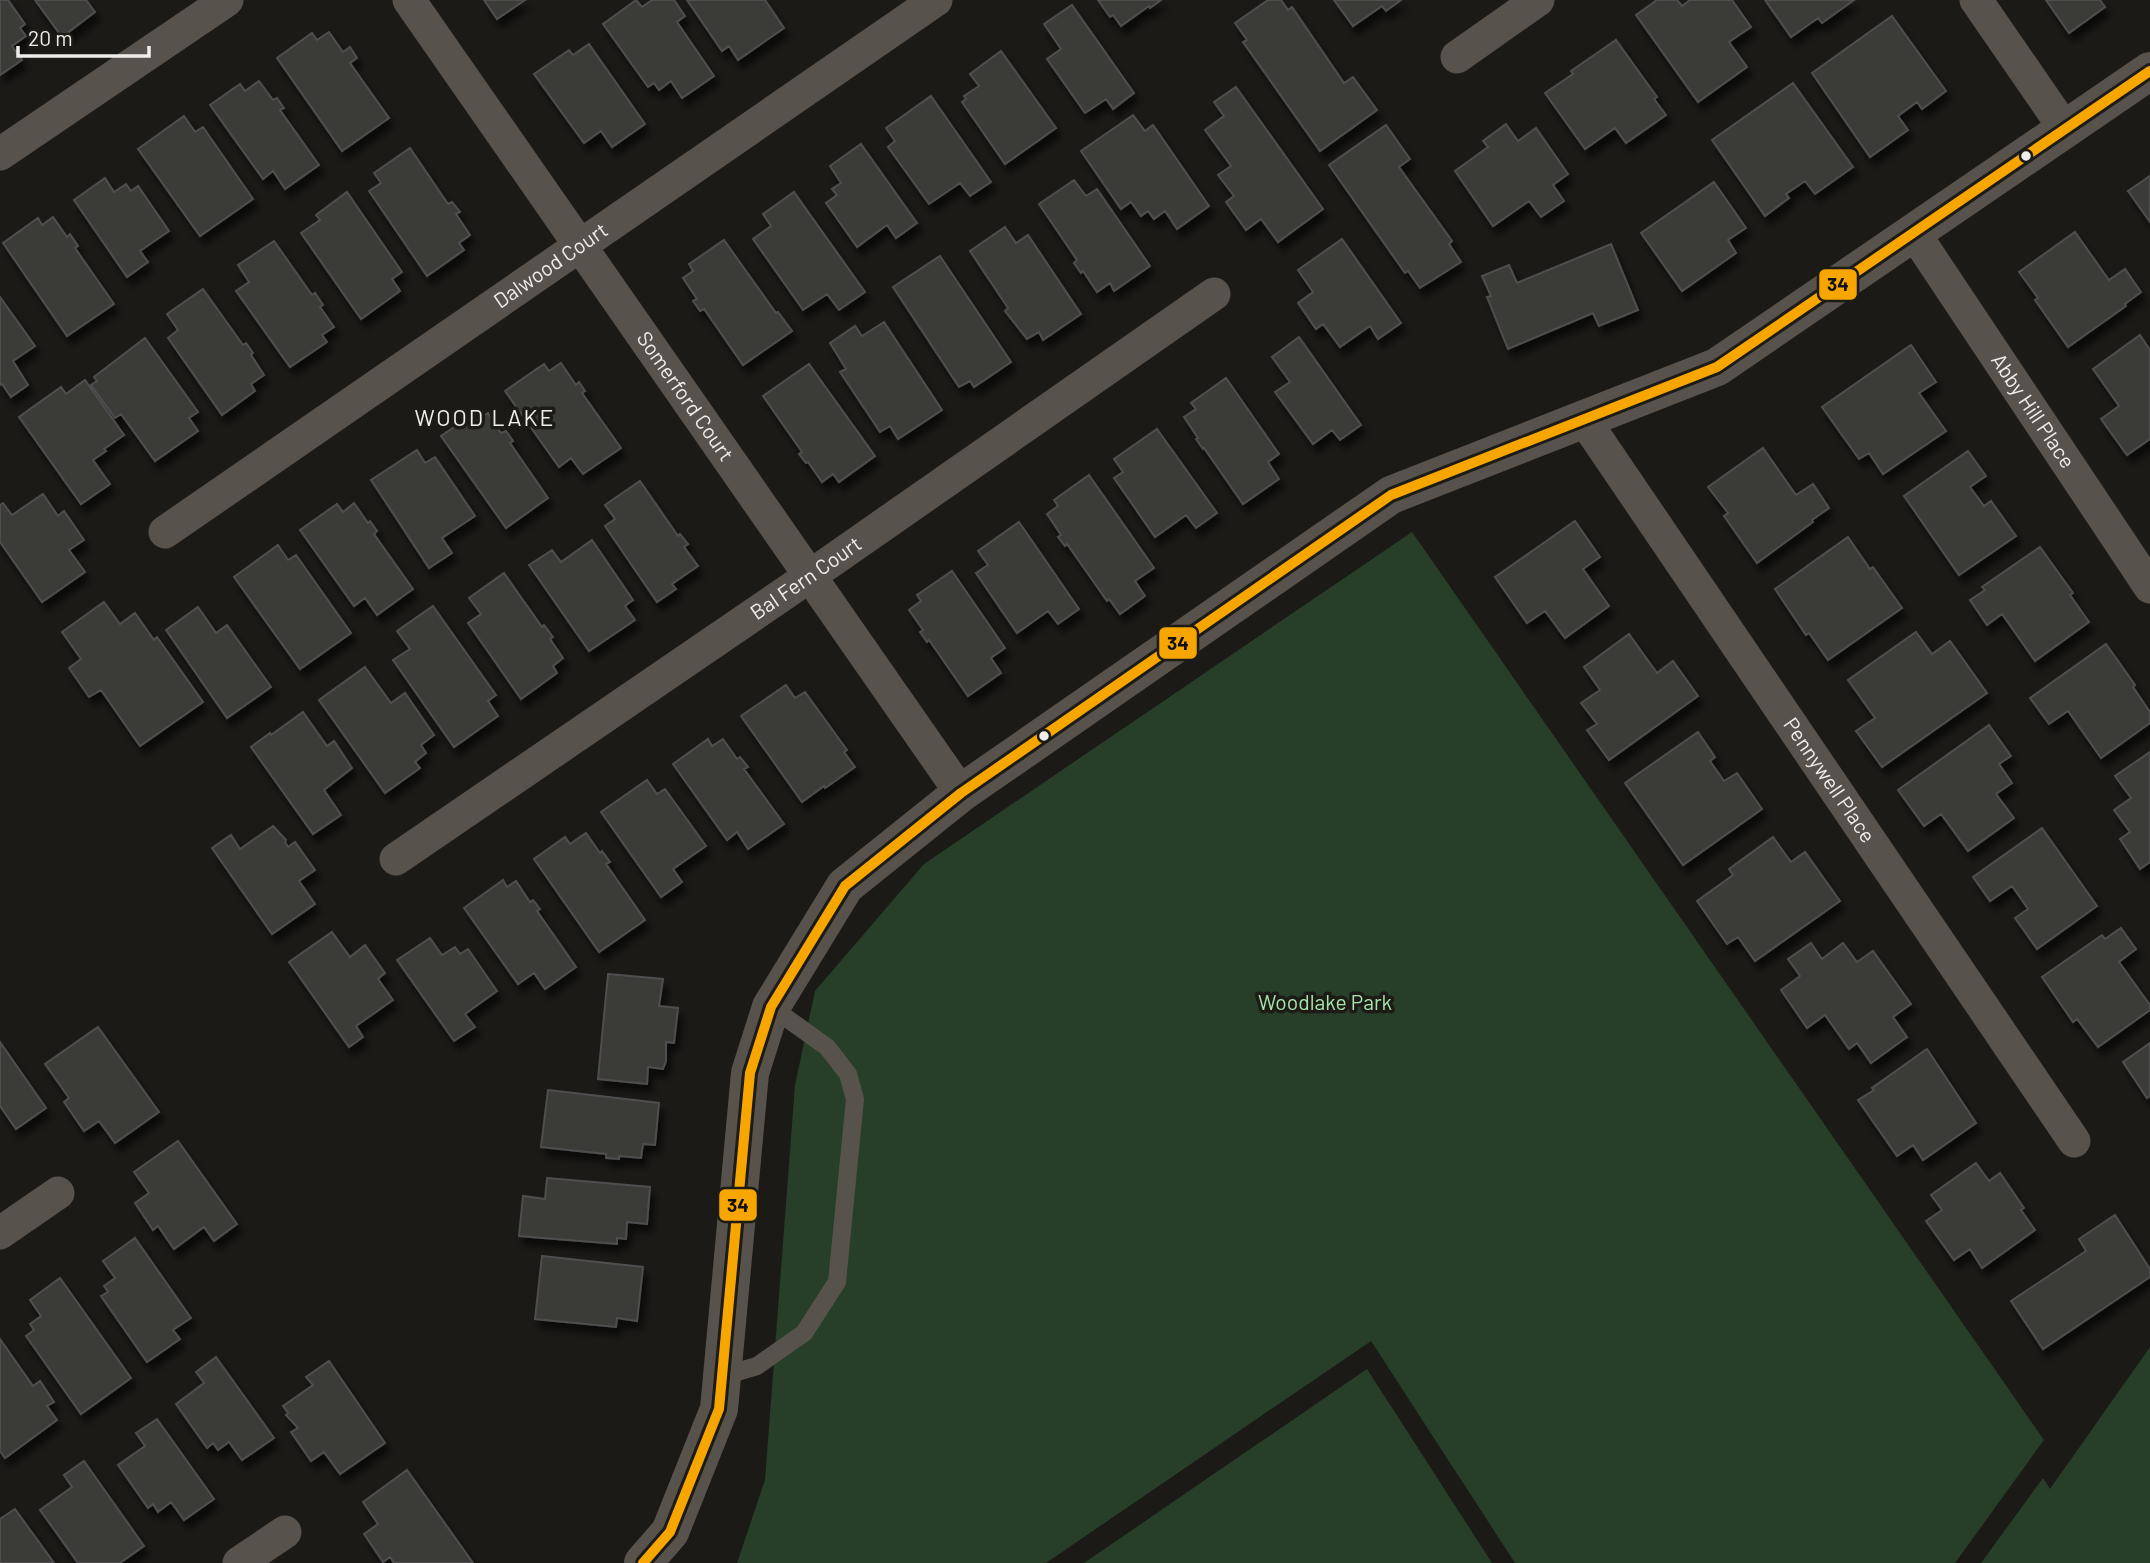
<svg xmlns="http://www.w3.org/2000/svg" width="2150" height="1563" font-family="Barlow,sans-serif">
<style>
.green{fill:#273f29}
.building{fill:#3b3a39;stroke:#504e4e;stroke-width:2;filter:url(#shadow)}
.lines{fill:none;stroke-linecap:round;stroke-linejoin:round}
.service{stroke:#58524d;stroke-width:18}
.minor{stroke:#58524d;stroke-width:33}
.tertiary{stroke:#58524d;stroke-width:38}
.bus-1-casing{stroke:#1c1b16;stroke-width:16}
.bus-1{stroke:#f7a600;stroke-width:10}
.bus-dot{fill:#efeeea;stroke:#1c1b16;stroke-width:2.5}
.labels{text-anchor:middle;stroke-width:7;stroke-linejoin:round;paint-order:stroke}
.street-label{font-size:21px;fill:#efeeea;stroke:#1c1b16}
.park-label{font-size:21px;fill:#a5e4aa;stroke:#1c1b16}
.neighbourhood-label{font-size:23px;letter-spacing:2px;fill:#efeeea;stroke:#1c1b16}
.line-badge{stroke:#1c1b16;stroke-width:2.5}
.pale-badge-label{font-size:19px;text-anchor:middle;font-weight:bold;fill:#111}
</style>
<defs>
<filter id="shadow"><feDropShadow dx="4.5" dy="8" stdDeviation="3.5" flood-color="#0009"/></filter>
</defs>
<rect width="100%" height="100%" fill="#1b1a17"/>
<path class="green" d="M 1412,532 L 2044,1440 L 1955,1563 L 1515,1563 L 1371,1341 L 1046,1563 L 737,1563 L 765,1480 L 795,1085 L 815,991 L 924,864 Z
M 2150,1347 L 2150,1563 L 1981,1563 L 2043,1478 L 2050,1489 Z
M 1367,1369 L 1492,1563 L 1084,1563 Z"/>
<path class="building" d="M 0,0 L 8,0 L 25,24 L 20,28 L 26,36 L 12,46 L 22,60 L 0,75 Z
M 35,0 L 86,0 L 95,12 L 62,37 Z
M 484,0 L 525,0 L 497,19 Z
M 636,0 L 642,7 L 652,0 L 674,0 L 685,16 L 677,22 L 714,76 L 682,98 L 671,81 L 659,90 L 654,83 L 648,87 L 603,24 Z
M 687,0 L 765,0 L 784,28 L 738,60 L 729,46 L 722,51 Z
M 1098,0 L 1161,0 L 1150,8 L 1149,6 L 1121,26 L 1113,15 L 1110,17 Z
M 1268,0 L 1281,0 L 1288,10 L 1292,7 L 1344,83 L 1353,77 L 1377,110 L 1320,151 L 1243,42 L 1247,40 L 1235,23 Z
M 1334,0 L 1401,0 L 1386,11 L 1382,6 L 1353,26 Z
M 1657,0 L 1677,0 L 1682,6 L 1690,0 L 1732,0 L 1751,27 L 1729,42 L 1747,67 L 1698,102 L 1636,15 Z
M 1765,0 L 1854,0 L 1822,23 L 1818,18 L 1791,37 Z
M 2046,0 L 2100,0 L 2105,7 L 2069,33 Z
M 1072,5 L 1134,93 L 1113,109 L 1106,99 L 1085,113 L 1047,59 L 1061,49 L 1044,24 Z
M 1892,16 L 1946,91 L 1922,109 L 1917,102 L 1898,116 L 1908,130 L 1870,157 L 1812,73 Z
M 329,32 L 343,52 L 350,47 L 357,58 L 350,63 L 389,118 L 342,151 L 277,58 L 312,33 L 317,40 Z
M 1616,40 L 1657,97 L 1654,99 L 1666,115 L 1626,143 L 1615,128 L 1585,149 L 1545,93 L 1573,74 L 1571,71 Z
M 589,44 L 645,124 L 612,147 L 601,131 L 584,143 L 534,74 L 569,50 L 573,55 Z
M 1001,51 L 1056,128 L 1005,164 L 962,102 L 966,99 L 964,96 L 979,86 L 970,74 Z
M 259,81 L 273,100 L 277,98 L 284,108 L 280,110 L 319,165 L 285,189 L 273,171 L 263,179 L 210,105 L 240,84 L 245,91 Z
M 1793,83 L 1853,167 L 1815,194 L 1805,181 L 1786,194 L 1789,198 L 1765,216 L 1712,140 Z
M 1236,87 L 1323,209 L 1278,242 L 1261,219 L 1246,230 L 1226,202 L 1234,196 L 1218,175 L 1231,166 L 1205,130 L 1224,116 L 1214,102 Z
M 931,96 L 991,182 L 970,196 L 960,183 L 929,204 L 888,147 L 895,141 L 886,128 Z
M 1133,115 L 1145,131 L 1153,125 L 1209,206 L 1177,229 L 1165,211 L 1154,219 L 1148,211 L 1141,216 L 1131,202 L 1121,209 L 1081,151 Z
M 184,116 L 195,132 L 203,127 L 253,199 L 200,236 L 138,149 Z
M 1506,124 L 1518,141 L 1536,128 L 1568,174 L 1553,185 L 1564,201 L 1541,217 L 1529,201 L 1493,226 L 1455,171 L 1488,147 L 1483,141 Z
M 1386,125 L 1410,159 L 1399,167 L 1452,241 L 1449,244 L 1461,262 L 1420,288 L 1408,271 L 1405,273 L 1329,165 Z
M 861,144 L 917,223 L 896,238 L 887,225 L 857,247 L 826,203 L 837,195 L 832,189 L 841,183 L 830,166 Z
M 410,148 L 448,204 L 452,202 L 460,212 L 456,214 L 470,235 L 459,243 L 464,250 L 427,276 L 369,191 L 381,183 L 374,173 Z
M 2150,176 L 2150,222 L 2128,191 Z
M 105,178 L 114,192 L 126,184 L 131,191 L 138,186 L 169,231 L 140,251 L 148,262 L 127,277 L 74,200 Z
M 1074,180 L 1086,196 L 1097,189 L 1150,266 L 1114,291 L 1110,283 L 1097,292 L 1083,271 L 1081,273 L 1074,263 L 1077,260 L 1039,204 Z
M 1714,182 L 1746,228 L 1728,240 L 1736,253 L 1682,291 L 1641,233 Z
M 347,192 L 402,272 L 392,279 L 400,291 L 361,319 L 301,233 L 320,220 L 316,215 Z
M 794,192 L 865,292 L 839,310 L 827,294 L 803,310 L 753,239 L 771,226 L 763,214 Z
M 53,217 L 67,237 L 70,234 L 78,246 L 75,248 L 114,304 L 67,336 L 3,243 L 38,218 L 42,225 Z
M 1005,227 L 1016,243 L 1028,235 L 1081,314 L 1043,340 L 1039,332 L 1027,339 L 1005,311 L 1008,308 L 970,251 Z
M 2075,232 L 2109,280 L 2125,269 L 2141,292 L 2125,304 L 2126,306 L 2068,347 L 2035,300 L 2038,298 L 2019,272 Z
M 1342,239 L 1401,323 L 1378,339 L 1370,326 L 1340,347 L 1323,324 L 1316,329 L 1298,303 L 1313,292 L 1298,270 Z
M 724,240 L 776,313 L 778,312 L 792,331 L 743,365 L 704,309 L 700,311 L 693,301 L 697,299 L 683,278 L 693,271 L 689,264 Z
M 274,241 L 312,295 L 315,293 L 323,305 L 320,307 L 334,327 L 322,335 L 327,342 L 290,367 L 236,291 L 249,282 L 238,265 Z
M 1611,244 L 1638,310 L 1599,326 L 1593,313 L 1508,349 L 1487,297 L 1491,296 L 1482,276 L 1509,265 L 1517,283 Z
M 940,256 L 1011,362 L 974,387 L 970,381 L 959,387 L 893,287 Z
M 203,289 L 243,345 L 246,343 L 253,353 L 251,355 L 264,375 L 251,384 L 255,391 L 222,415 L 168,338 L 178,330 L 167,314 Z
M 0,297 L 35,346 L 13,361 L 28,385 L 11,397 L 2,384 L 0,385 Z
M 884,322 L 942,410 L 898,439 L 890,426 L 880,432 L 840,372 L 846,369 L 830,343 L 855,326 L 862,336 Z
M 2140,335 L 2150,350 L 2150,439 L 2127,455 L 2101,419 L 2119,406 L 2093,369 Z
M 1299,337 L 1361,425 L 1340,440 L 1332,430 L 1313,444 L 1275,392 L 1290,382 L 1272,357 Z
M 145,338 L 198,412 L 189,418 L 198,431 L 155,461 L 121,414 L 115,418 L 91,385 L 97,381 L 94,377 Z
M 1911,345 L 1936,382 L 1919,393 L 1946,431 L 1883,474 L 1869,453 L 1859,459 L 1822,407 Z
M 561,363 L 576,385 L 579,382 L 585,391 L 582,393 L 621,448 L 583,474 L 571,458 L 559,467 L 505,391 L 544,364 L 549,371 Z
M 809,364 L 875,456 L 839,482 L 833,474 L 822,482 L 808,462 L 806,463 L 799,454 L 802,452 L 763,396 Z
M 1226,378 L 1279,454 L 1268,462 L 1279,479 L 1243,504 L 1204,448 L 1203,449 L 1196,439 L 1198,438 L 1184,417 L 1196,409 L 1191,403 Z
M 85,380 L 124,435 L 104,449 L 106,451 L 93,460 L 110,484 L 81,504 L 19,417 L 61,387 L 66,394 Z
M 488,413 L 501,433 L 506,431 L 513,441 L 510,443 L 548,498 L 506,528 L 441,436 L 472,415 L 476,421 Z
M 1157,429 L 1217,513 L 1196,528 L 1186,515 L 1155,537 L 1114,478 L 1123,472 L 1114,459 Z
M 1763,448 L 1796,495 L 1813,484 L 1829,508 L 1812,520 L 1813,522 L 1757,563 L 1724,516 L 1728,513 L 1708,487 Z
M 417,450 L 425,463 L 435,457 L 475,516 L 442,538 L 452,553 L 429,568 L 371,480 Z
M 1968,451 L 1986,476 L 1970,487 L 1984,506 L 1991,501 L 2016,536 L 1959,575 L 1904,496 Z
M 1089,475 L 1154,568 L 1135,581 L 1145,596 L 1120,614 L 1109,599 L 1107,601 L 1067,544 L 1065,546 L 1058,537 L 1061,535 L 1047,514 L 1058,506 L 1054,500 Z
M 640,481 L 678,536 L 680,534 L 688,544 L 684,547 L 698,566 L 672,584 L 676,589 L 657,602 L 605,526 L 615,519 L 605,505 Z
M 43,494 L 58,516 L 64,511 L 84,540 L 69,550 L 85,572 L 42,602 L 0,542 L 0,505 L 3,503 L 12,515 Z
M 354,503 L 368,523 L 370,521 L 377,531 L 374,534 L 413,589 L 377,615 L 365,598 L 354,606 L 300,530 L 337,504 L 343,512 Z
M 1575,521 L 1600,557 L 1583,569 L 1609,606 L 1565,638 L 1545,611 L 1527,623 L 1495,577 Z
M 1019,522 L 1079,609 L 1058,624 L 1048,611 L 1017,633 L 976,573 L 988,565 L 978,551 Z
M 1848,537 L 1870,569 L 1873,567 L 1902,608 L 1828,660 L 1809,633 L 1806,635 L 1775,589 Z
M 592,540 L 633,600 L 625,606 L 635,620 L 589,651 L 529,565 L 552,550 L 561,562 Z
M 278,545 L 288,560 L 296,555 L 351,633 L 300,669 L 234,577 Z
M 2040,547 L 2073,593 L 2070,595 L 2089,622 L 2035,661 L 2002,614 L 1987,625 L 1970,600 L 1985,590 L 1982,587 Z
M 952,571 L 1005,648 L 991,658 L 1001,673 L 968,696 L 929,640 L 927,642 L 920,632 L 923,630 L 909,610 L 921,601 L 917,595 Z
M 504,573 L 542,627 L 544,625 L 553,637 L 550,639 L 563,658 L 553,666 L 557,673 L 521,699 L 468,623 L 481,614 L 469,598 Z
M 104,602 L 120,624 L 135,613 L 154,640 L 157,637 L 203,702 L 140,746 L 101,690 L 89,697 L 69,668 L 81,659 L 62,632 Z
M 433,606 L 496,695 L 488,701 L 498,716 L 454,747 L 393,660 L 410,649 L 397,631 Z
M 198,607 L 216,633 L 227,625 L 271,687 L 227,718 L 166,630 Z
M 1916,632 L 1932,654 L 1950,641 L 1987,693 L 1882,767 L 1856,731 L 1875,718 L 1848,680 Z
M 1629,634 L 1657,673 L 1673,661 L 1698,696 L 1609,760 L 1587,730 L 1597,724 L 1581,703 L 1600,690 L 1584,667 Z
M 2106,644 L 2135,685 L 2133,687 L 2150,712 L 2150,723 L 2101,758 L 2068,711 L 2049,724 L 2030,698 Z
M 365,667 L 391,703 L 405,693 L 434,735 L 421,745 L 426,753 L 415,762 L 420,768 L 385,793 L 319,700 Z
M 786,685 L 795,698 L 805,692 L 847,750 L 844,752 L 855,767 L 825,788 L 824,786 L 802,802 L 741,716 Z
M 303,712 L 327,746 L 334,741 L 352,768 L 324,790 L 341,815 L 313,834 L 251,747 L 270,733 L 271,735 Z
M 1989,725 L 2011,756 L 1999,764 L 2012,783 L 1996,794 L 2014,818 L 1968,851 L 1941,814 L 1924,826 L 1898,790 Z
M 1698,732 L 1715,757 L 1710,761 L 1724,781 L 1737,773 L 1762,809 L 1683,865 L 1625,783 Z
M 708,739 L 712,746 L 723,739 L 737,759 L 740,757 L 748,767 L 744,769 L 784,824 L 748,849 L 737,832 L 727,840 L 673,764 Z
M 2150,752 L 2150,862 L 2140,869 L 2120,839 L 2130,832 L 2114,810 L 2131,798 L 2115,776 Z
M 647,780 L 657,794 L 665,789 L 706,846 L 673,869 L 682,882 L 661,897 L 601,812 Z
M 273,826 L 286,840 L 285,842 L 288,847 L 295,842 L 315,870 L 299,881 L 315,904 L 272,934 L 212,848 L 231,835 L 240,849 Z
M 2042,828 L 2097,906 L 2037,949 L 2015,918 L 2028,909 L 2012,886 L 1990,901 L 1973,877 Z
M 586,833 L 600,853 L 602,851 L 610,862 L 606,864 L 645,920 L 599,952 L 534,859 L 565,837 L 570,844 Z
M 1773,837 L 1791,862 L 1805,852 L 1840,901 L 1755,961 L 1738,937 L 1727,944 L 1697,901 L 1733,875 L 1729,869 Z
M 503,880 L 507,887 L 516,881 L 530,902 L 533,900 L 540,909 L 537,911 L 576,967 L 545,989 L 534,973 L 518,984 L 464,908 Z
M 2121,928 L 2136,949 L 2119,962 L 2150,1005 L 2150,1010 L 2098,1047 L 2077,1019 L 2073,1022 L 2042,977 L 2102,935 L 2105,939 Z
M 332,932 L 350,957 L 365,945 L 385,973 L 378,979 L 393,1000 L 356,1026 L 363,1037 L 349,1047 L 289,962 Z
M 430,938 L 442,955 L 455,947 L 460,954 L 468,949 L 497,991 L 465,1014 L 475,1027 L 454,1041 L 397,960 Z
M 1811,943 L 1822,959 L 1843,943 L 1857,962 L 1873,951 L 1911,1004 L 1893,1017 L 1907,1037 L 1871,1063 L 1857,1043 L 1849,1049 L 1825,1015 L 1807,1028 L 1781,990 L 1800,976 L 1788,959 Z
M 608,974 L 663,979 L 659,1006 L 678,1008 L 674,1043 L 666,1042 L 666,1061 L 663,1069 L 648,1067 L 647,1084 L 598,1079 Z
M 98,1027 L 159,1112 L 115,1143 L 99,1121 L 84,1131 L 64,1102 L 69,1098 L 45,1064 Z
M 0,1042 L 46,1108 L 16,1129 L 0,1106 Z
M 2150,1043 L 2150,1096 L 2147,1098 L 2123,1062 Z
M 1927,1049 L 1976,1123 L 1923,1160 L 1913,1145 L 1897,1156 L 1858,1100 L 1874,1090 L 1872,1088 Z
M 548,1090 L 659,1103 L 655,1145 L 643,1144 L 641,1158 L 619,1156 L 619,1159 L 606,1158 L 606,1154 L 541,1147 Z
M 178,1141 L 237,1224 L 214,1241 L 204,1227 L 174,1249 L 158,1226 L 153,1230 L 135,1203 L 149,1193 L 134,1172 Z
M 1976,1163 L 1989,1181 L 2000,1173 L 2024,1208 L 2021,1210 L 2035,1230 L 1982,1268 L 1970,1249 L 1954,1260 L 1926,1221 L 1942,1210 L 1931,1195 Z
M 547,1178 L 650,1187 L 647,1224 L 627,1222 L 626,1239 L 617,1238 L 617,1244 L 519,1236 L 523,1196 L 545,1199 Z
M 2115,1215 L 2150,1269 L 2150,1277 L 2043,1349 L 2011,1301 L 2086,1251 L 2079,1239 Z
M 135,1238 L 191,1318 L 173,1330 L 180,1339 L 147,1362 L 101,1296 L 108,1292 L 104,1286 L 115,1278 L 103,1261 Z
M 542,1256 L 643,1267 L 637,1321 L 617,1318 L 616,1327 L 535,1319 Z
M 60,1278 L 131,1378 L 81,1414 L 26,1336 L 34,1330 L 30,1324 L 41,1316 L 30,1300 Z
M 0,1339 L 33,1386 L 40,1381 L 54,1402 L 47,1406 L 57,1420 L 5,1458 L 0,1451 Z
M 216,1357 L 274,1438 L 242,1460 L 229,1442 L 218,1450 L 213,1443 L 207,1448 L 176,1404 L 204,1383 L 196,1372 Z
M 329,1361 L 385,1443 L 340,1474 L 324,1452 L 311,1461 L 291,1432 L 298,1428 L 286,1415 L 288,1413 L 283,1406 L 313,1385 L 306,1377 Z
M 157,1419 L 214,1499 L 184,1520 L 171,1502 L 158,1512 L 153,1504 L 148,1508 L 118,1465 L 145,1446 L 136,1433 Z
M 84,1461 L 144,1546 L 120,1563 L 78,1563 L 40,1510 L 72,1487 L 64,1475 Z
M 407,1470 L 473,1563 L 394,1563 L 390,1557 L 383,1562 L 364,1534 L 378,1524 L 363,1502 Z
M 15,1509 L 54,1563 L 0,1563 L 0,1519 Z"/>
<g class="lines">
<path class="service" d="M 723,1376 L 757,1366 L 804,1333 L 837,1282 L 855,1099 L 848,1074 L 827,1047 L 771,1007"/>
<g class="minor">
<path id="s1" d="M 409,0 L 961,793"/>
<path d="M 1976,0 L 2065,129"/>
<path d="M 1457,57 L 1538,0"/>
<path d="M 0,154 L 227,0"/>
<path id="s2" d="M 1914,233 L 2150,587"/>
<path id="s3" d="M 1583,418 L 2074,1141"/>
<path id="s4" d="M 165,532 L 936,0"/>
<path id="s5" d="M 396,859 L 810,576 L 1214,294"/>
<path d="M 0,1233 L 58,1193"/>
<path d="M 239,1563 L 285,1532"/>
</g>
<path class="tertiary" d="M 643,1563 L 670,1532 L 719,1409 L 750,1073 L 771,1007 L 845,886 L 961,793 L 1391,495 L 1717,367 L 2150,71"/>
<defs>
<path id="bus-1" d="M 643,1563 L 670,1532 L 719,1409 L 750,1073 L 771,1007 L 845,886 L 961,793 L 1391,495 L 1717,367 L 2150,71"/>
</defs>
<use href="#bus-1" class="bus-1-casing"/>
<use href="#bus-1" class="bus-1"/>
</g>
<g class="bus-dot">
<circle cx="2026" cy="156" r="6"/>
<circle cx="1044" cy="736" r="6"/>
</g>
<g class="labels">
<g class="street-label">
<text dy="7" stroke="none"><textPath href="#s4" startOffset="469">Dalwood Court</textPath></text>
<text dy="7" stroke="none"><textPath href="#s1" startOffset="483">Somerford Court</textPath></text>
<text dy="7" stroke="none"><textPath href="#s2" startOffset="214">Abby Hill Place</textPath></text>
<text dy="7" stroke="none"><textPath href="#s5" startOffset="497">Bal Fern Court</textPath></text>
<text dy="7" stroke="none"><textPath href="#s3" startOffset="438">Pennywell Place</textPath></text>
</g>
<g class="park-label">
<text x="1325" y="1010">Woodlake Park</text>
</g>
<g class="neighbourhood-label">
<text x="485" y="426">WOOD LAKE</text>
</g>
</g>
<g class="line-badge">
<rect x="1818" y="268" width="40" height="33" rx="7" fill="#f7a600"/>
<rect x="1158" y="626" width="40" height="34" rx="7" fill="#f7a600"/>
<rect x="718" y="1188" width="40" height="34" rx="7" fill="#f7a600"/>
</g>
<g class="pale-badge-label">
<text x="1838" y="291">34</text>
<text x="1178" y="650">34</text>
<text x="738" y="1212">34</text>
</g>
<path d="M18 46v10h131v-10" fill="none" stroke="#efeeea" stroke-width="3.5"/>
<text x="28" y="46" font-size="21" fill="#efeeea" stroke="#1c1b16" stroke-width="5" paint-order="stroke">20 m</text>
</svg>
